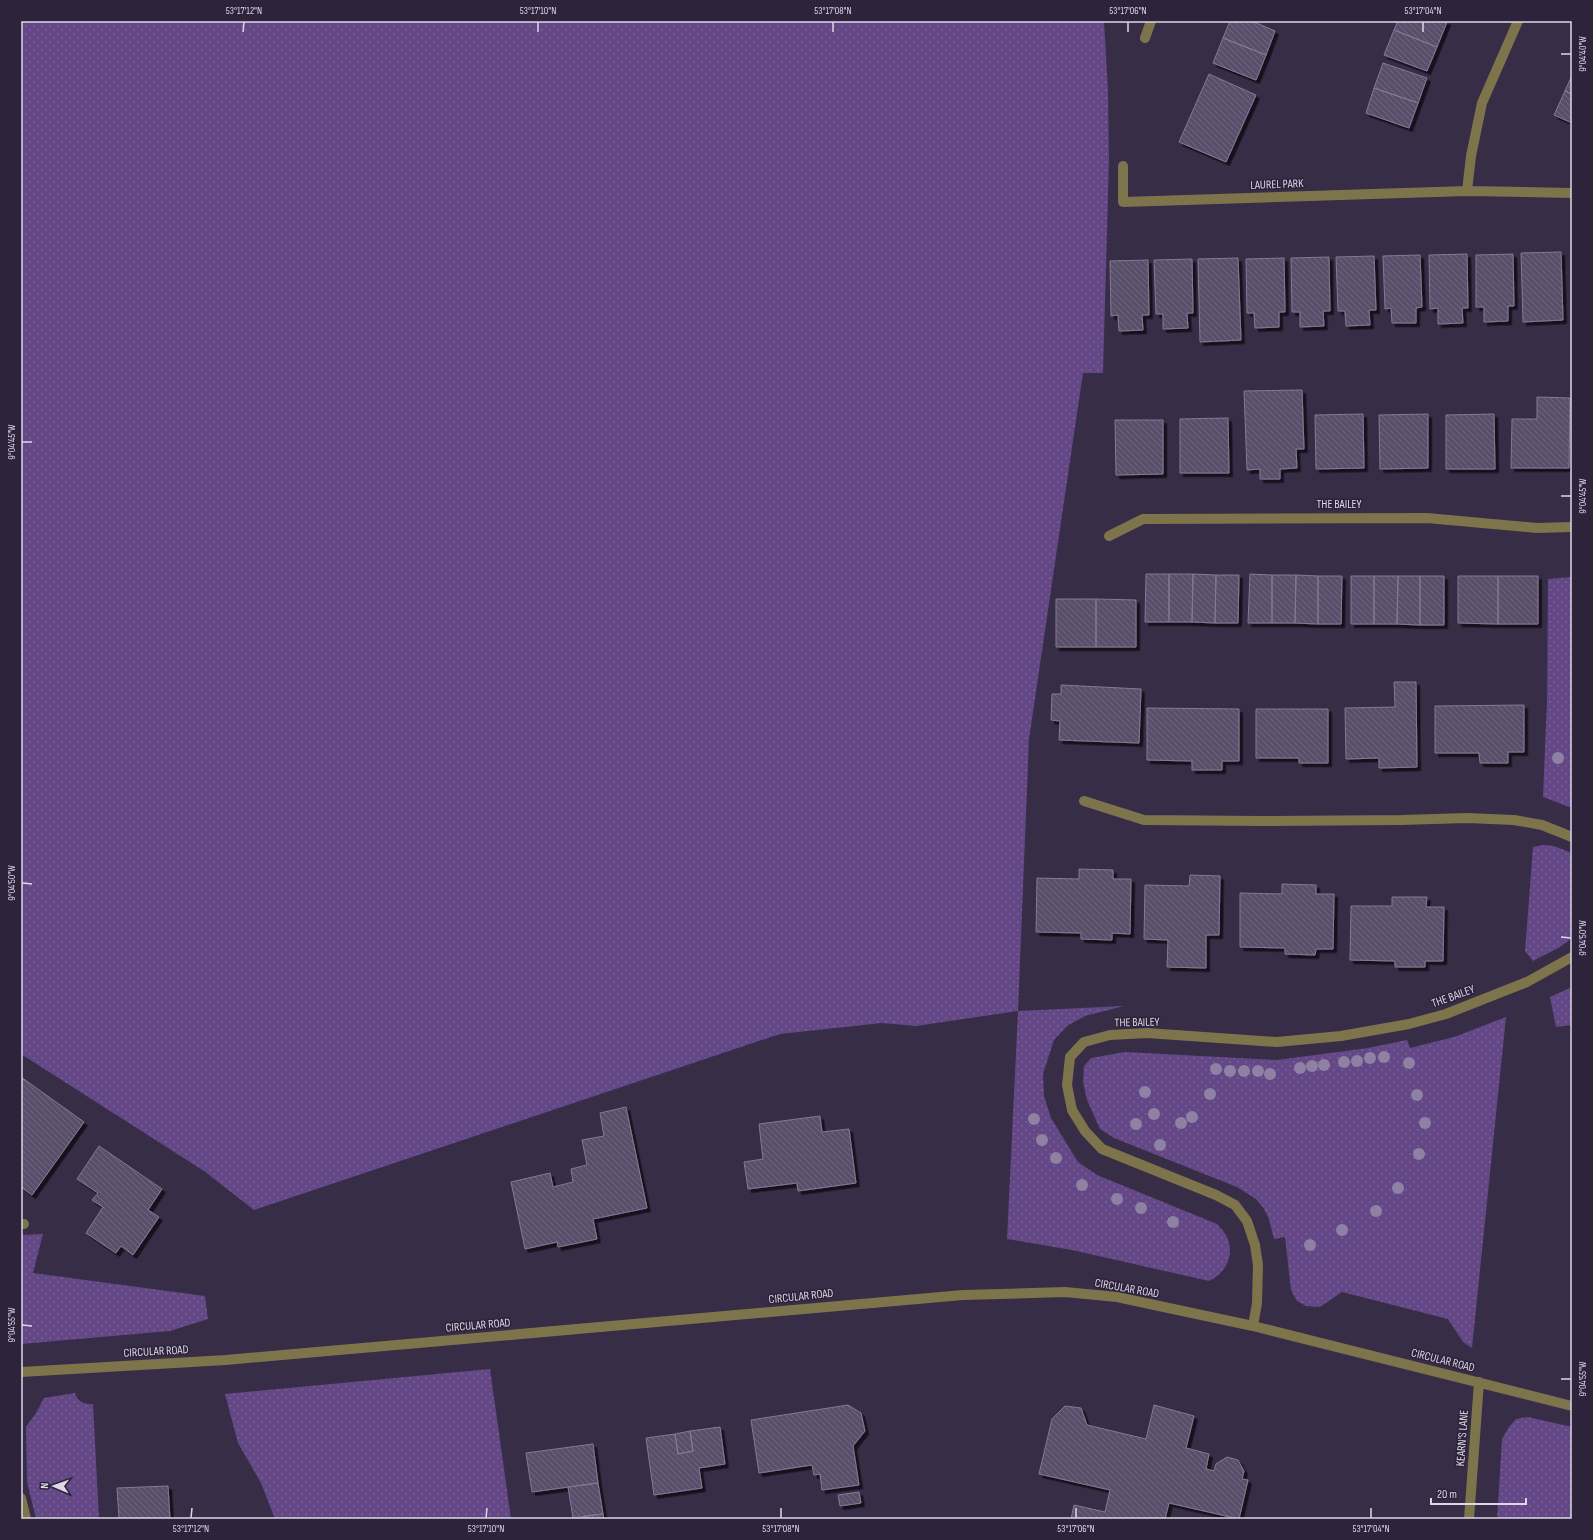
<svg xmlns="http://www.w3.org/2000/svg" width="1593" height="1540" font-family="'Sofia Sans Condensed',sans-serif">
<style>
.grass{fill:url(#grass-dots)}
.building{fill:url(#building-back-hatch);stroke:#847996;filter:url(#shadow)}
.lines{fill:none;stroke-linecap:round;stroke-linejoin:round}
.minor{stroke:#7e744c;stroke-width:10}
.tree{fill:#8e81a4}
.ticks{fill:none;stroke:#ddd7e7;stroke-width:1.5}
.labels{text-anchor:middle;stroke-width:3;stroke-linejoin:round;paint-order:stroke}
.street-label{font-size:12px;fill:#ddd7e7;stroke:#2d233b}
.neatline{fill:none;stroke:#ddd7e7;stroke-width:1.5}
.ticks-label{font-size:10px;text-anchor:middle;fill:#ddd7e7}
</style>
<defs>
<pattern id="grass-dots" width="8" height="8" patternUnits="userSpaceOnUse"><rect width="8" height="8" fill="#634786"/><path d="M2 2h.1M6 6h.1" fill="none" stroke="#796197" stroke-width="1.8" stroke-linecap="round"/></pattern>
<pattern id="building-back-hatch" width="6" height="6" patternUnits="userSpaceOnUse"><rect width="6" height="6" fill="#5a4f6a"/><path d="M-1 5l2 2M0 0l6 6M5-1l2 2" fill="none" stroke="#71687f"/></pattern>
<filter id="shadow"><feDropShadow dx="3.5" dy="3.5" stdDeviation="0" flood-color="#0009"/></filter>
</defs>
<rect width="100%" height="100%" fill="#372d46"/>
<path class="grass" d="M 21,21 L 1104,21 L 1108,92 L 1109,160 L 1103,373 L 1083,373 L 1029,739 L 1018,1011 L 1124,1006 L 1085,1016 L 1067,1026 L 1054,1040 L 1043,1074 L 1044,1096 L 1051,1118 L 1078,1162 L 1097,1175 L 1217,1224 C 1220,1228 1225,1232 1227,1237 C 1235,1255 1226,1273 1209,1281 L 1072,1250 L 1007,1239 L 1018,1011 L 916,1026 L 882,1023 L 780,1034 L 254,1210 L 204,1171 L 21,1054 Z
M 1572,577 L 1572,808 L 1543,797 L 1547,700 L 1548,579 Z
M 1543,845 L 1554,846 L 1572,853 L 1572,938 L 1560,947 L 1533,961 L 1525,951 L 1533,847 Z
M 1572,987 L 1572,1025 L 1556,1027 L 1550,997 Z
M 1506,1017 L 1472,1348 L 1463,1342 L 1448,1319 L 1342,1292 L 1320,1307 L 1306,1306 L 1297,1301 L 1291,1290 L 1285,1237 L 1274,1239 L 1269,1219 L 1264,1209 L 1256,1199 L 1237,1187 L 1114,1138 L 1100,1129 L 1087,1100 L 1083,1082 L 1084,1066 L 1091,1058 L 1125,1052 L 1277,1060 L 1368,1048 L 1407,1040 L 1410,1048 L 1454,1037 Z
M 43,1234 L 33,1273 L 205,1296 L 208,1319 L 170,1331 L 21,1344 L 21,1235 Z
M 490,1369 L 511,1519 L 275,1519 L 261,1483 L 238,1443 L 225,1394 Z
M 75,1393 C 78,1402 83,1404 93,1404 L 99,1519 L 36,1519 L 27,1482 L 26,1427 L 36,1413 L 44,1398 Z
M 1528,1417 L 1572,1427 L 1572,1519 L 1497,1519 L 1502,1439 L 1509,1427 L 1516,1419 Z"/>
<path class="building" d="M 1230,21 L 1252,21 L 1275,31 L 1266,55 L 1223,38 Z
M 1398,21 L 1444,21 L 1447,22 L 1437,47 L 1394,30 Z
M 1394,30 L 1437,47 L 1427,71 L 1384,55 Z
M 1223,38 L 1266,55 L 1256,80 L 1213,63 Z
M 1383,63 L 1427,78 L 1418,103 L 1374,88 Z
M 1209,74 L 1256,95 L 1226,162 L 1179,142 Z
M 1572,75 L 1572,94 L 1565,91 Z
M 1374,88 L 1418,103 L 1409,128 L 1366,113 Z
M 1565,91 L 1572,94 L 1572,123 L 1554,115 Z
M 1561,252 L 1563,320 L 1523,322 L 1521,253 Z
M 1467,254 L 1468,308 L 1462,308 L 1463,323 L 1438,324 L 1438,308 L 1430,309 L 1429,255 Z
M 1513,254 L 1514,306 L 1508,306 L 1508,321 L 1484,322 L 1484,307 L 1476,307 L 1476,255 Z
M 1420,255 L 1422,307 L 1416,308 L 1416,323 L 1392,323 L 1391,308 L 1385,309 L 1383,256 Z
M 1374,256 L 1376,310 L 1369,310 L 1370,325 L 1346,326 L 1345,311 L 1338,311 L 1336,257 Z
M 1329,257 L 1330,311 L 1323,311 L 1324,326 L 1300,327 L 1300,312 L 1292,312 L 1291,258 Z
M 1238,258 L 1241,340 L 1200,342 L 1198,259 Z
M 1284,258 L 1285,312 L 1279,312 L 1279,327 L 1255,328 L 1254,313 L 1247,313 L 1246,259 Z
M 1192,259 L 1193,313 L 1187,313 L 1188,328 L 1163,329 L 1163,314 L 1156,314 L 1154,260 Z
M 1148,260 L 1149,315 L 1142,315 L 1143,330 L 1119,331 L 1118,315 L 1111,316 L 1110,261 Z
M 1302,390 L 1304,449 L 1296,449 L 1297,468 L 1280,469 L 1280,479 L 1260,479 L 1260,469 L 1247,470 L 1244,391 Z
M 1537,397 L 1570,398 L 1569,468 L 1511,468 L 1512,419 L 1537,419 Z
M 1363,414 L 1364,468 L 1316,469 L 1315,415 Z
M 1428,414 L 1428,468 L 1380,469 L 1379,415 Z
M 1494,414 L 1495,469 L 1446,469 L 1446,415 Z
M 1228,418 L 1229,473 L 1180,473 L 1180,419 Z
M 1115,420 L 1163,420 L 1163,474 L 1116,475 Z
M 1146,574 L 1169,574 L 1169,622 L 1145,622 Z
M 1169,574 L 1193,574 L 1192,622 L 1169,622 Z
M 1193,574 L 1216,575 L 1215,623 L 1192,622 Z
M 1250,574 L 1272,575 L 1272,623 L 1248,623 Z
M 1216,575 L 1239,575 L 1238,623 L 1215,623 Z
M 1272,575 L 1296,575 L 1295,623 L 1272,623 Z
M 1296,575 L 1318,576 L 1318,624 L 1295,623 Z
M 1318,576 L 1342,576 L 1341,624 L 1318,624 Z
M 1351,576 L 1374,576 L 1374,624 L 1351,624 Z
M 1374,576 L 1398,576 L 1397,624 L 1374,624 Z
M 1398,576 L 1420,576 L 1420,625 L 1397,624 Z
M 1420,576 L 1444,576 L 1444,625 L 1420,625 Z
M 1458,576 L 1498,576 L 1498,624 L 1458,623 Z
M 1498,576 L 1538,576 L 1538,624 L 1498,624 Z
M 1056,599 L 1096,599 L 1096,647 L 1056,647 Z
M 1096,599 L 1136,600 L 1136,647 L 1096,647 Z
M 1394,682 L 1416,682 L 1417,767 L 1379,768 L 1379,758 L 1346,759 L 1345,708 L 1395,707 Z
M 1061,685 L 1141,689 L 1139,743 L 1059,740 L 1060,721 L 1051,720 L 1052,694 L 1061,694 Z
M 1524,705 L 1524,752 L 1508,752 L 1508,763 L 1480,763 L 1479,753 L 1435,753 L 1435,706 Z
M 1147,708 L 1239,709 L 1239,761 L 1222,761 L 1222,770 L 1192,770 L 1192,761 L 1147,760 Z
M 1256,709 L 1328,709 L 1328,763 L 1299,763 L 1299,758 L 1256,758 Z
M 1079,869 L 1113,870 L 1113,879 L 1131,879 L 1130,934 L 1112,933 L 1112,940 L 1081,939 L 1081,933 L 1036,932 L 1037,878 L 1079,879 Z
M 1190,875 L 1220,876 L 1219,935 L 1206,935 L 1206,968 L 1167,967 L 1168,940 L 1144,939 L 1145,885 L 1189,886 Z
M 1282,884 L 1316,885 L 1316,894 L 1334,894 L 1333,949 L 1316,949 L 1315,955 L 1285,954 L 1285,948 L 1240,947 L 1240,893 L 1282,894 Z
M 1392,897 L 1427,897 L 1426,907 L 1444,907 L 1443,961 L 1425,961 L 1425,967 L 1395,967 L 1395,961 L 1350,960 L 1351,906 L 1392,906 Z
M 21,1077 L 84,1122 L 32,1195 L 21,1187 Z
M 626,1107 L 647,1208 L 593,1219 L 597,1239 L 558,1247 L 557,1242 L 525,1249 L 511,1182 L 550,1173 L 553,1187 L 573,1182 L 571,1169 L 587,1165 L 582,1140 L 604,1136 L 600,1113 Z
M 820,1116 L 822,1132 L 849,1129 L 856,1183 L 798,1191 L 797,1183 L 748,1189 L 744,1162 L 763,1159 L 759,1124 Z
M 99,1146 L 162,1189 L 148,1210 L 159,1217 L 133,1255 L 121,1246 L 116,1253 L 86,1233 L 103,1207 L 92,1200 L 98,1193 L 77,1179 Z
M 848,1405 L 861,1413 L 865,1431 L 853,1446 L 859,1485 L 822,1490 L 820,1474 L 814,1475 L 812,1465 L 759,1473 L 751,1420 Z
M 1154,1405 L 1194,1416 L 1186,1448 L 1209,1454 L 1206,1469 L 1214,1471 L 1216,1464 L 1227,1457 L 1238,1460 L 1244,1471 L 1242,1479 L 1248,1480 L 1239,1519 L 1169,1503 L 1165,1519 L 1071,1519 L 1074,1505 L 1105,1512 L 1110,1490 L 1039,1474 L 1052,1419 L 1065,1406 L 1081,1408 L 1087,1425 L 1146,1439 Z
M 720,1427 L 725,1464 L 699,1468 L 702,1488 L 654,1495 L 646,1438 L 675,1434 L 678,1454 L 693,1451 L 690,1431 Z
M 690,1431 L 693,1451 L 678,1454 L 675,1434 Z
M 593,1444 L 598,1483 L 532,1492 L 526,1453 Z
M 598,1483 L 603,1514 L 573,1518 L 568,1487 Z
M 168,1486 L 170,1519 L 104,1519 L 119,1518 L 117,1488 Z
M 859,1492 L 861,1503 L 840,1506 L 838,1495 Z
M 603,1514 L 604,1519 L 584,1519 L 584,1516 Z"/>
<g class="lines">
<path class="minor" d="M 1145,38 L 1151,21
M 1123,166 L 1123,202 L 1467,191 L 1572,193
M 1467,191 L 1471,156 L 1482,103 L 1518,21
M 1109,536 L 1143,519 L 1427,518 L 1537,528 L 1572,527
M 1084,801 L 1144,820 L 1260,821 L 1401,820 L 1467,818 L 1514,820 L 1542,825 L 1572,837
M 21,1224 L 24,1224
M 1253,1326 L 1257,1303 L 1258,1265 L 1255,1245 L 1247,1221 L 1235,1205 L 1216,1195 L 1102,1149 L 1085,1131 L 1072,1110 L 1067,1085 L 1070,1057 L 1084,1042 L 1110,1035 L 1147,1033 L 1277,1042 L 1341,1036 L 1409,1024 L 1446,1014 L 1527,982 L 1572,957
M 21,1372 L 226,1360 L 963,1295 L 1065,1292 L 1117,1297 L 1253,1326 L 1572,1406
M 21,1498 L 26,1519
M 1469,1519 L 1479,1382"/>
</g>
<g class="tree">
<circle cx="1558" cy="758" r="6"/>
<circle cx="1384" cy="1057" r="6"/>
<circle cx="1370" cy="1058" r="6"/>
<circle cx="1357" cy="1061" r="6"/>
<circle cx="1344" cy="1062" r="6"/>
<circle cx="1409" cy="1063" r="6"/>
<circle cx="1324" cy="1065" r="6"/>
<circle cx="1312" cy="1066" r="6"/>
<circle cx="1300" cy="1068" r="6"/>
<circle cx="1216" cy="1069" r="6"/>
<circle cx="1230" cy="1071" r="6"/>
<circle cx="1244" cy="1071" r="6"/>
<circle cx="1258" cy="1071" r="6"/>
<circle cx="1270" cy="1074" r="6"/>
<circle cx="1145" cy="1092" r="6"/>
<circle cx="1210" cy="1094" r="6"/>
<circle cx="1417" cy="1095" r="6"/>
<circle cx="1154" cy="1114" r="6"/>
<circle cx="1192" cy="1117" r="6"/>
<circle cx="1034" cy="1119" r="6"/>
<circle cx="1181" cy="1123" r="6"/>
<circle cx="1425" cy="1123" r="6"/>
<circle cx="1136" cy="1124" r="6"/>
<circle cx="1042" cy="1140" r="6"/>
<circle cx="1160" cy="1145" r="6"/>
<circle cx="1419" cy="1154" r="6"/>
<circle cx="1056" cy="1158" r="6"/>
<circle cx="1082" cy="1185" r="6"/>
<circle cx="1398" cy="1188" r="6"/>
<circle cx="1117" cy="1199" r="6"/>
<circle cx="1141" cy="1208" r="6"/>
<circle cx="1376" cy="1211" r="6"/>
<circle cx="1173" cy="1222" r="6"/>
<circle cx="1342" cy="1230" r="6"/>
<circle cx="1310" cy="1245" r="6"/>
</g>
<path class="ticks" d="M 243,32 L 244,22M 538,32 L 538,22M 833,32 L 833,22M 1128,32 L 1128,22M 1423,32 L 1423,22M 1561,54 L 1571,54M 22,442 L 32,442M 1561,496 L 1571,496M 22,883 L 32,884M 1561,937 L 1571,938M 22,1325 L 32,1326M 1561,1379 L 1571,1379M 191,1518 L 192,1508M 486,1518 L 487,1508M 781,1518 L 781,1508M 1076,1518 L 1076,1508M 1371,1518 L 1371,1508"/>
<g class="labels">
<g class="street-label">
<text transform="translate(1277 184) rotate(-2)" y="4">LAUREL PARK</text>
<text x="1339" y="508">THE BAILEY</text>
<text transform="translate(1453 996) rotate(-20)" y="4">THE BAILEY</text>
<text transform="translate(1137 1022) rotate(-1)" y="4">THE BAILEY</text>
<text transform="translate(1127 1288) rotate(10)" y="4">CIRCULAR ROAD</text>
<text transform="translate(801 1296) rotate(-6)" y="4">CIRCULAR ROAD</text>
<text transform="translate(478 1325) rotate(-5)" y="4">CIRCULAR ROAD</text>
<text transform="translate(156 1351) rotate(-3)" y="4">CIRCULAR ROAD</text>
<text transform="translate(1443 1360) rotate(14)" y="4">CIRCULAR ROAD</text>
<text transform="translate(1462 1438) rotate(-86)" y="4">KEARN'S LANE</text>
</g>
</g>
<rect width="1593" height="1540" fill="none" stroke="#2d233b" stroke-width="44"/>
<g transform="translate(54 1486) rotate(272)" stroke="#2d233b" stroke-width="3" paint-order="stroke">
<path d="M0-3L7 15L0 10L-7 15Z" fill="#ddd7e7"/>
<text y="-6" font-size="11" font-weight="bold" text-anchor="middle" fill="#ddd7e7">N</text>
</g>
<path d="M1431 1498v6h95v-6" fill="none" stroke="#ddd7e7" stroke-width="2"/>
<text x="1437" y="1498" font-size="12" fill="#ddd7e7" stroke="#2d233b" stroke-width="3" paint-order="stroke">20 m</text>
<rect x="22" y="22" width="1549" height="1496" class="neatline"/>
<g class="ticks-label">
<text x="244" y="14">53°17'12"N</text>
<text x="538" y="14">53°17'10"N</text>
<text x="833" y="14">53°17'08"N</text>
<text x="1128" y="14">53°17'06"N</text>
<text x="1423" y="14">53°17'04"N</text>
<text transform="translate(1582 54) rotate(-90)" y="4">9°04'40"W</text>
<text transform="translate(11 442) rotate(-90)" y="4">9°04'45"W</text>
<text transform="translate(1582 496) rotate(-90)" y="4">9°04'45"W</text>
<text transform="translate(11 883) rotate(-90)" y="4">9°04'50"W</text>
<text transform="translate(1582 938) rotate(-90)" y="4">9°04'50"W</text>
<text transform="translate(11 1325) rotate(-90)" y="4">9°04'55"W</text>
<text transform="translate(1582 1379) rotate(-90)" y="4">9°04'55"W</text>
<text x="191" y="1532">53°17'12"N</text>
<text x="486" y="1532">53°17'10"N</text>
<text x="781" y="1532">53°17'08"N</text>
<text x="1076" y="1532">53°17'06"N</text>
<text x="1371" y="1532">53°17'04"N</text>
</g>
</svg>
